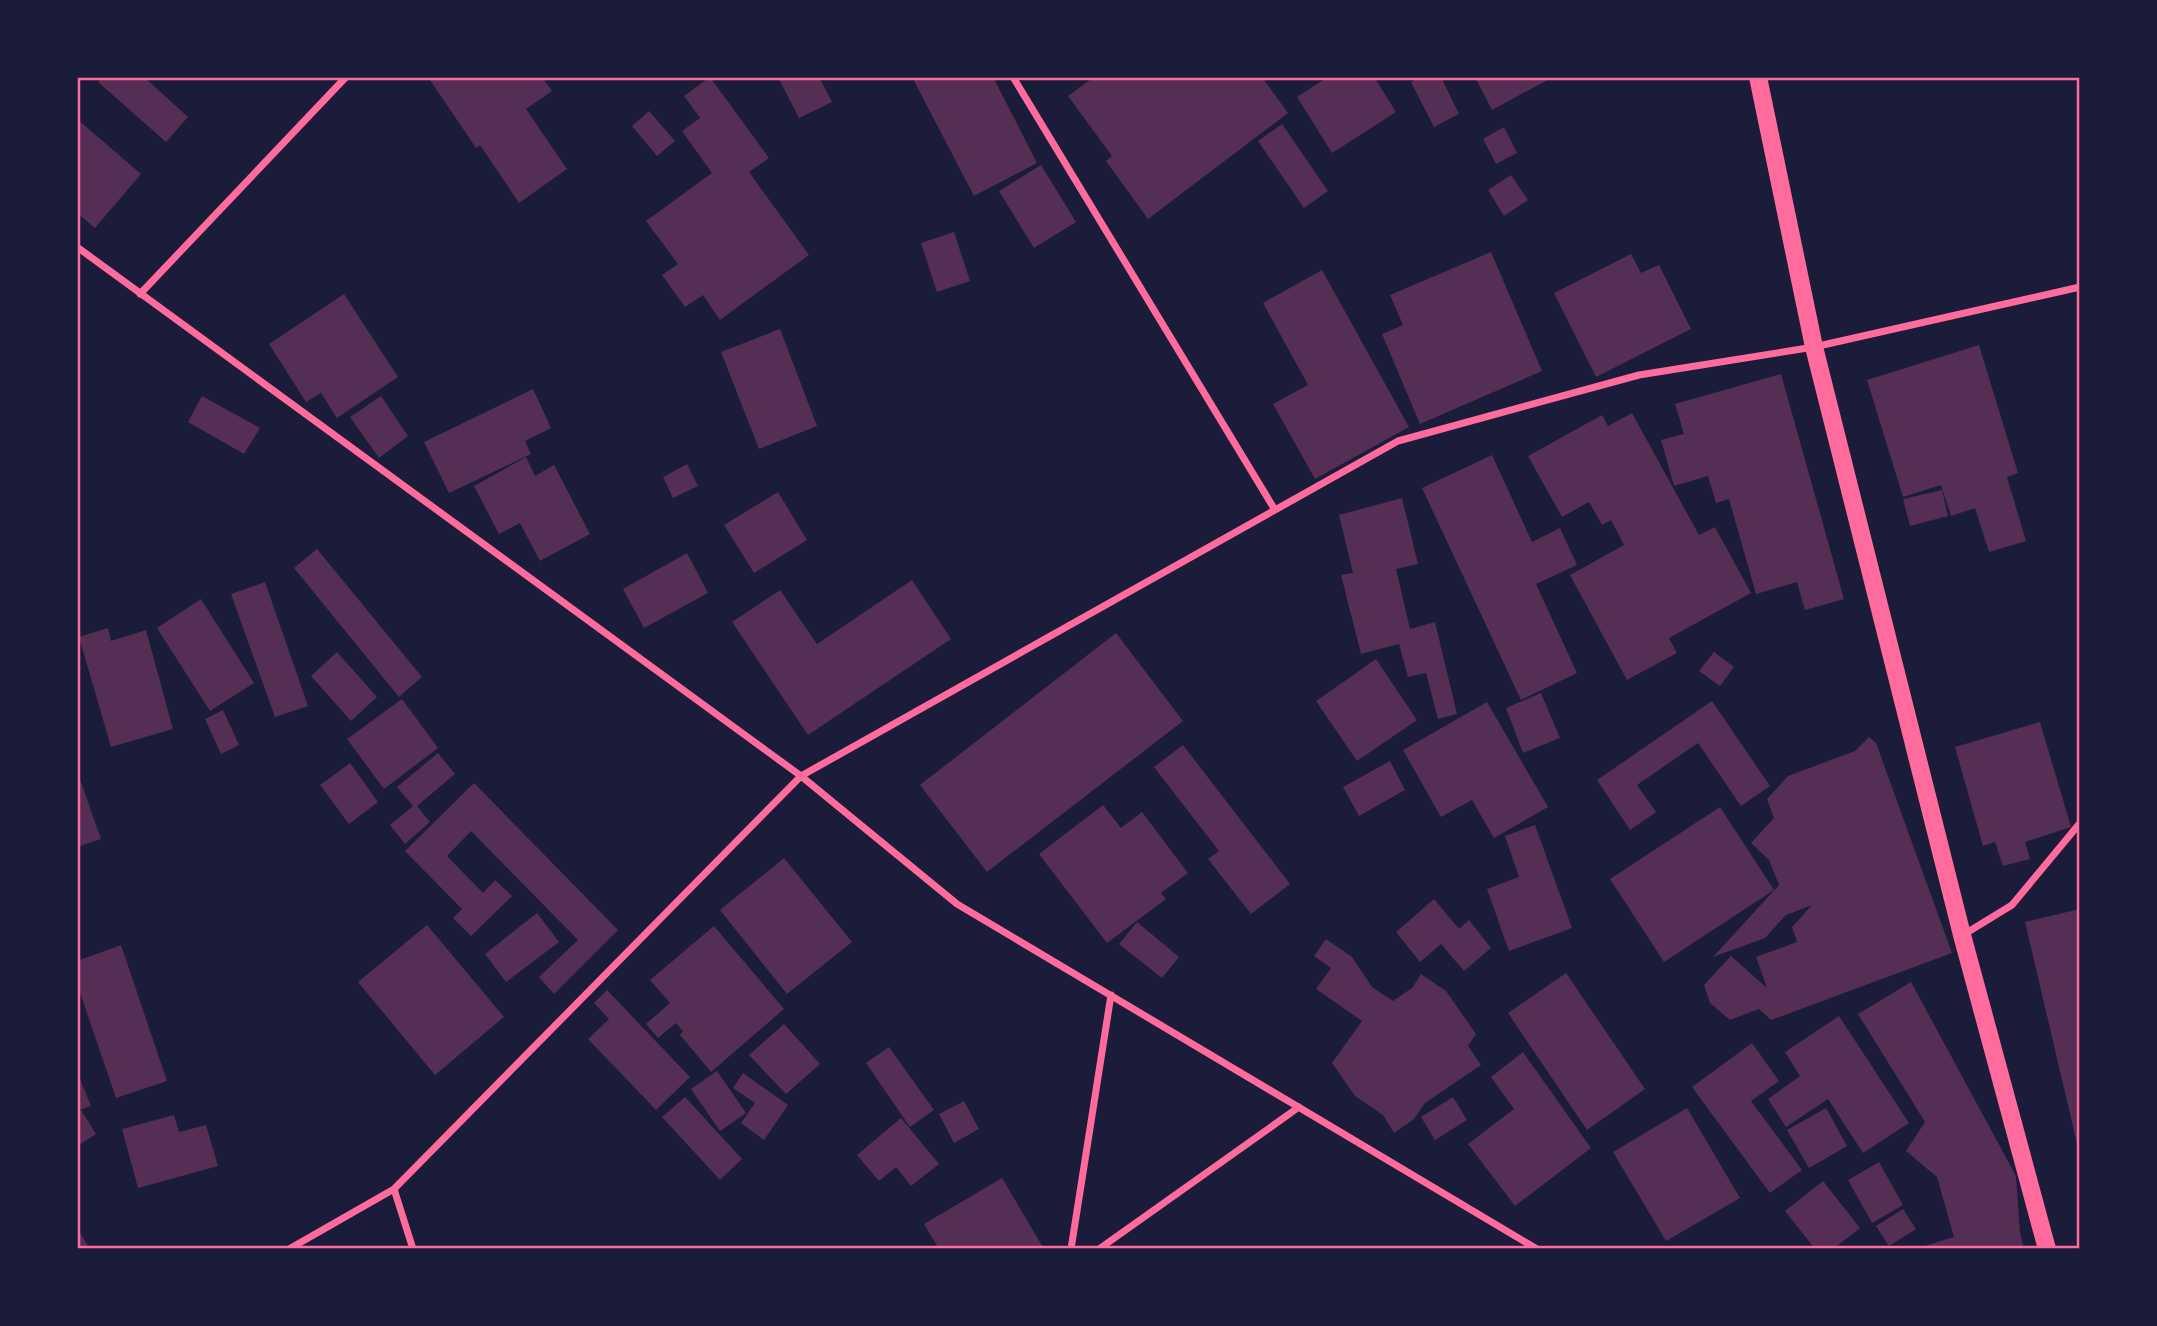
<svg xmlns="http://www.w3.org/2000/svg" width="2157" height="1326" font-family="Cabin,sans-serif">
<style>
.building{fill:#542f53}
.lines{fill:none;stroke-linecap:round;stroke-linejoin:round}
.minor{stroke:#ff6b9d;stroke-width:7}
.primary{stroke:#ff6b9d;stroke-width:18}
.neatline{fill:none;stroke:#ff6b9d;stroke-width:2.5}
</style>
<rect width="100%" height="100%" fill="#1b1b3a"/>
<path class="building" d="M 103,77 L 144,77 L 188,117 L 166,142 L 98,82 Z
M 428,77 L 542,77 L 552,91 L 526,109 L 567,169 L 519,203 L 480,145 L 476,148 Z
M 710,77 L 769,158 L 749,172 L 809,255 L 720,320 L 703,295 L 685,307 L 662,275 L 678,264 L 646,221 L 712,173 L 682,131 L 700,118 L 684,96 Z
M 778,77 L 819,77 L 832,102 L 799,118 Z
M 912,77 L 993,77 L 1037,163 L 974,196 Z
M 1094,77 L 1262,77 L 1288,113 L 1148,219 L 1106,161 L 1112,156 L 1068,96 Z
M 1328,77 L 1374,77 L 1396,112 L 1332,153 L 1297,97 Z
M 1421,77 L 1441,77 L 1459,114 L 1434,127 L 1411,82 Z
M 1475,77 L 1553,77 L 1492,110 Z
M 649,111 L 675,141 L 657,156 L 632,126 Z
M 77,119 L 141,174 L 95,228 L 77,213 Z
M 1282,124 L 1328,191 L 1304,208 L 1258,141 Z
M 1504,127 L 1517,153 L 1496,164 L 1483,139 Z
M 1041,165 L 1076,222 L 1034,248 L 999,191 Z
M 1511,175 L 1528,200 L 1504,216 L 1488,190 Z
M 954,232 L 970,281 L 937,292 L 921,243 Z
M 1491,252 L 1542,371 L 1420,424 L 1382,334 L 1403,325 L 1390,295 Z
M 1631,254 L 1641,273 L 1659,265 L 1691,329 L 1596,377 L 1554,293 Z
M 1322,270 L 1409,427 L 1315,479 L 1273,404 L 1308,385 L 1263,303 Z
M 344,294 L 398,377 L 337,418 L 321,393 L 306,402 L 269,344 Z
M 780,329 L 817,426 L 759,449 L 721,352 Z
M 1979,345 L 2018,473 L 2007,477 L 2026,541 L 1989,552 L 1975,508 L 1951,516 L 1940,482 L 1941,485 L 1903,497 L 1867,380 Z
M 1781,374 L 1844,599 L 1805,610 L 1797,582 L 1756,594 L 1729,499 L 1716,503 L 1708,476 L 1674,486 L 1661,440 L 1684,434 L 1675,404 Z
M 533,389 L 551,428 L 525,441 L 531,454 L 449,493 L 424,442 Z
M 202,396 L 260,428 L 244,454 L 188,422 Z
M 381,396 L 408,436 L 379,458 L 350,417 Z
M 1632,413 L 1699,535 L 1715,527 L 1751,593 L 1669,638 L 1677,653 L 1627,680 L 1570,575 L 1624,545 L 1611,520 L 1602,525 L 1589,502 L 1562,517 L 1528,456 L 1602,415 L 1608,426 Z
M 1492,455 L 1532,542 L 1560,528 L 1577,565 L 1536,584 L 1577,673 L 1521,700 L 1422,488 Z
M 526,457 L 535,476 L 554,465 L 590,534 L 540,561 L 520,523 L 499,534 L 474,486 Z
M 687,464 L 698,486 L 673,498 L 663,477 Z
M 1942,490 L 1948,516 L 1910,526 L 1903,499 Z
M 778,492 L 807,540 L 754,573 L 724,525 Z
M 1402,498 L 1418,564 L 1396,569 L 1410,629 L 1435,622 L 1457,714 L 1438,719 L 1426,673 L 1408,677 L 1399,644 L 1361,654 L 1341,575 L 1353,573 L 1339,515 Z
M 317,549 L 422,677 L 399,697 L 294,568 Z
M 687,553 L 708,593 L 644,628 L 623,589 Z
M 912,580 L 951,639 L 808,735 L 732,622 L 780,590 L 817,644 Z
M 265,582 L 308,706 L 275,717 L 231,594 Z
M 201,599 L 254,683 L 210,711 L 157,628 Z
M 108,628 L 111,641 L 146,630 L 173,729 L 111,747 L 79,637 Z
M 1116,633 L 1183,721 L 987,872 L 920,785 Z
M 337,652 L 377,697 L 351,721 L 311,676 Z
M 1714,652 L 1734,667 L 1720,686 L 1699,671 Z
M 1376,659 L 1417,720 L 1357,761 L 1316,701 Z
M 1541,693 L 1560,738 L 1523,753 L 1506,708 Z
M 402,699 L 438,748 L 384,789 L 347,739 Z
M 1712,701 L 1770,786 L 1741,806 L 1698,743 L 1637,785 L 1656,812 L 1630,830 L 1597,780 Z
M 1487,702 L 1548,807 L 1494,838 L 1472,800 L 1441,817 L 1403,750 Z
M 223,710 L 239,745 L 221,754 L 205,719 Z
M 2040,722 L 2071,827 L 2025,842 L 2030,859 L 2003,866 L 1995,842 L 1983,846 L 1955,747 Z
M 1869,737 L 1876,743 L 1952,953 L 1771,1020 L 1759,1009 L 1730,1020 L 1710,1003 L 1704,985 L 1731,956 L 1767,988 L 1756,957 L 1797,942 L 1792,927 L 1812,905 L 1786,915 L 1765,938 L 1713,957 L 1779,885 L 1769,860 L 1751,843 L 1774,818 L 1767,799 L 1788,776 L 1855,751 Z
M 1183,745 L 1290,884 L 1251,914 L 1208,859 L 1219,851 L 1154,767 Z
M 438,753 L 455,774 L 417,806 L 430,822 L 405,844 L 390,825 L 413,806 L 397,787 Z
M 1390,761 L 1405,790 L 1359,816 L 1343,787 Z
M 350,763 L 378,802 L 349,824 L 320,785 Z
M 77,771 L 101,839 L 77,847 Z
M 474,783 L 618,930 L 554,994 L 539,977 L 578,940 L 471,831 L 447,856 L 483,893 L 495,880 L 512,896 L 471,936 L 453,918 L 462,909 L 405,851 Z
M 1103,805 L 1121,828 L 1142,812 L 1188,873 L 1161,893 L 1166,899 L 1107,943 L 1039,854 Z
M 1720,807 L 1774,890 L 1664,962 L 1610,879 Z
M 1535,825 L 1572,928 L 1509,951 L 1487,889 L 1519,877 L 1505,836 Z
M 784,858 L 852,942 L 787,994 L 720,910 Z
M 1434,899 L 1459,929 L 1469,920 L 1491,948 L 1464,971 L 1441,944 L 1420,962 L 1396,932 Z
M 2080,909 L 2080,1152 L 2079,1152 L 2025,922 Z
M 537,913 L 559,942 L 506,982 L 485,954 Z
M 1137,922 L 1179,957 L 1162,978 L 1119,944 Z
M 427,925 L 504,1017 L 435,1075 L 358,982 Z
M 714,926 L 784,1009 L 711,1072 L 680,1035 L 683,1031 L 676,1023 L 658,1038 L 646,1024 L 670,1003 L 650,980 Z
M 1326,939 L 1352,957 L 1372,987 L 1393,1001 L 1412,988 L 1421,974 L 1446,991 L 1476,1034 L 1468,1046 L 1481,1065 L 1425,1103 L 1414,1119 L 1394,1133 L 1383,1115 L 1355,1096 L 1332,1063 L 1362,1021 L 1316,989 L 1331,968 L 1314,956 Z
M 121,945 L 167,1081 L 116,1098 L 77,984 L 77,961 Z
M 1566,973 L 1645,1089 L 1587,1130 L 1508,1013 Z
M 1911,982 L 2016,1176 L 2020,1233 L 2024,1249 L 1915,1249 L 1954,1237 L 1937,1177 L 1906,1151 L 1925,1122 L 1858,1014 Z
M 607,990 L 690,1077 L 656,1110 L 588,1039 L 609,1019 L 594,1003 Z
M 1839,1016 L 1909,1123 L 1863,1153 L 1828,1099 L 1786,1127 L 1768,1099 L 1800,1076 L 1785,1052 Z
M 784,1024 L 820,1064 L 786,1094 L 749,1055 Z
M 1752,1043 L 1779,1081 L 1751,1101 L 1802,1170 L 1770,1193 L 1692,1087 Z
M 889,1047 L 934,1110 L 910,1127 L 866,1063 Z
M 1523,1052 L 1591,1148 L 1515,1206 L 1468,1144 L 1514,1109 L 1491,1077 Z
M 717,1071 L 746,1113 L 720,1131 L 691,1089 Z
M 77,1072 L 91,1106 L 77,1111 Z
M 743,1073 L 788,1105 L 764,1140 L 741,1123 L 755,1103 L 733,1088 Z
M 685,1097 L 742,1159 L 720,1180 L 662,1117 Z
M 1453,1097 L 1467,1120 L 1435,1140 L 1421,1117 Z
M 964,1101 L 979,1129 L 954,1143 L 939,1114 Z
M 1687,1108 L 1740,1198 L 1666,1241 L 1613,1152 Z
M 1826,1108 L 1847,1146 L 1809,1168 L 1787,1130 Z
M 81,1110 L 96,1134 L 77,1146 L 77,1113 Z
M 174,1115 L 179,1132 L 206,1125 L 218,1166 L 138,1188 L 122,1129 Z
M 901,1118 L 939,1164 L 911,1186 L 896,1167 L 879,1181 L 857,1155 Z
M 1879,1162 L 1903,1205 L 1872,1223 L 1848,1180 Z
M 1002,1178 L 1044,1249 L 939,1249 L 924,1224 Z
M 1823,1181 L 1860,1228 L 1833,1249 L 1815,1249 L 1785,1211 Z
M 1903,1209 L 1916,1229 L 1889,1246 L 1876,1226 Z
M 77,1228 L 90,1249 L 77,1249 Z"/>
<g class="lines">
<path class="minor" d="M 1013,77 L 1275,510
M 77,247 L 801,776 L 957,904 L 1537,1249
M 140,294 L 346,77
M 1963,935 L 2012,905 L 2080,823
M 394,1189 L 413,1249
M 289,1249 L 394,1189 L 801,776 L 1398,441 L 1639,375 L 1814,347 L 2080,287
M 1071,1249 L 1111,995
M 1099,1249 L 1299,1107"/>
<path class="primary" d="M 1758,77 L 1814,347 L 1962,935 L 2047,1249"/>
</g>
<rect width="2157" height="1326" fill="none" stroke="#1b1b3a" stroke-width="158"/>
<rect x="79" y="79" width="1999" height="1168" class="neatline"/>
</svg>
